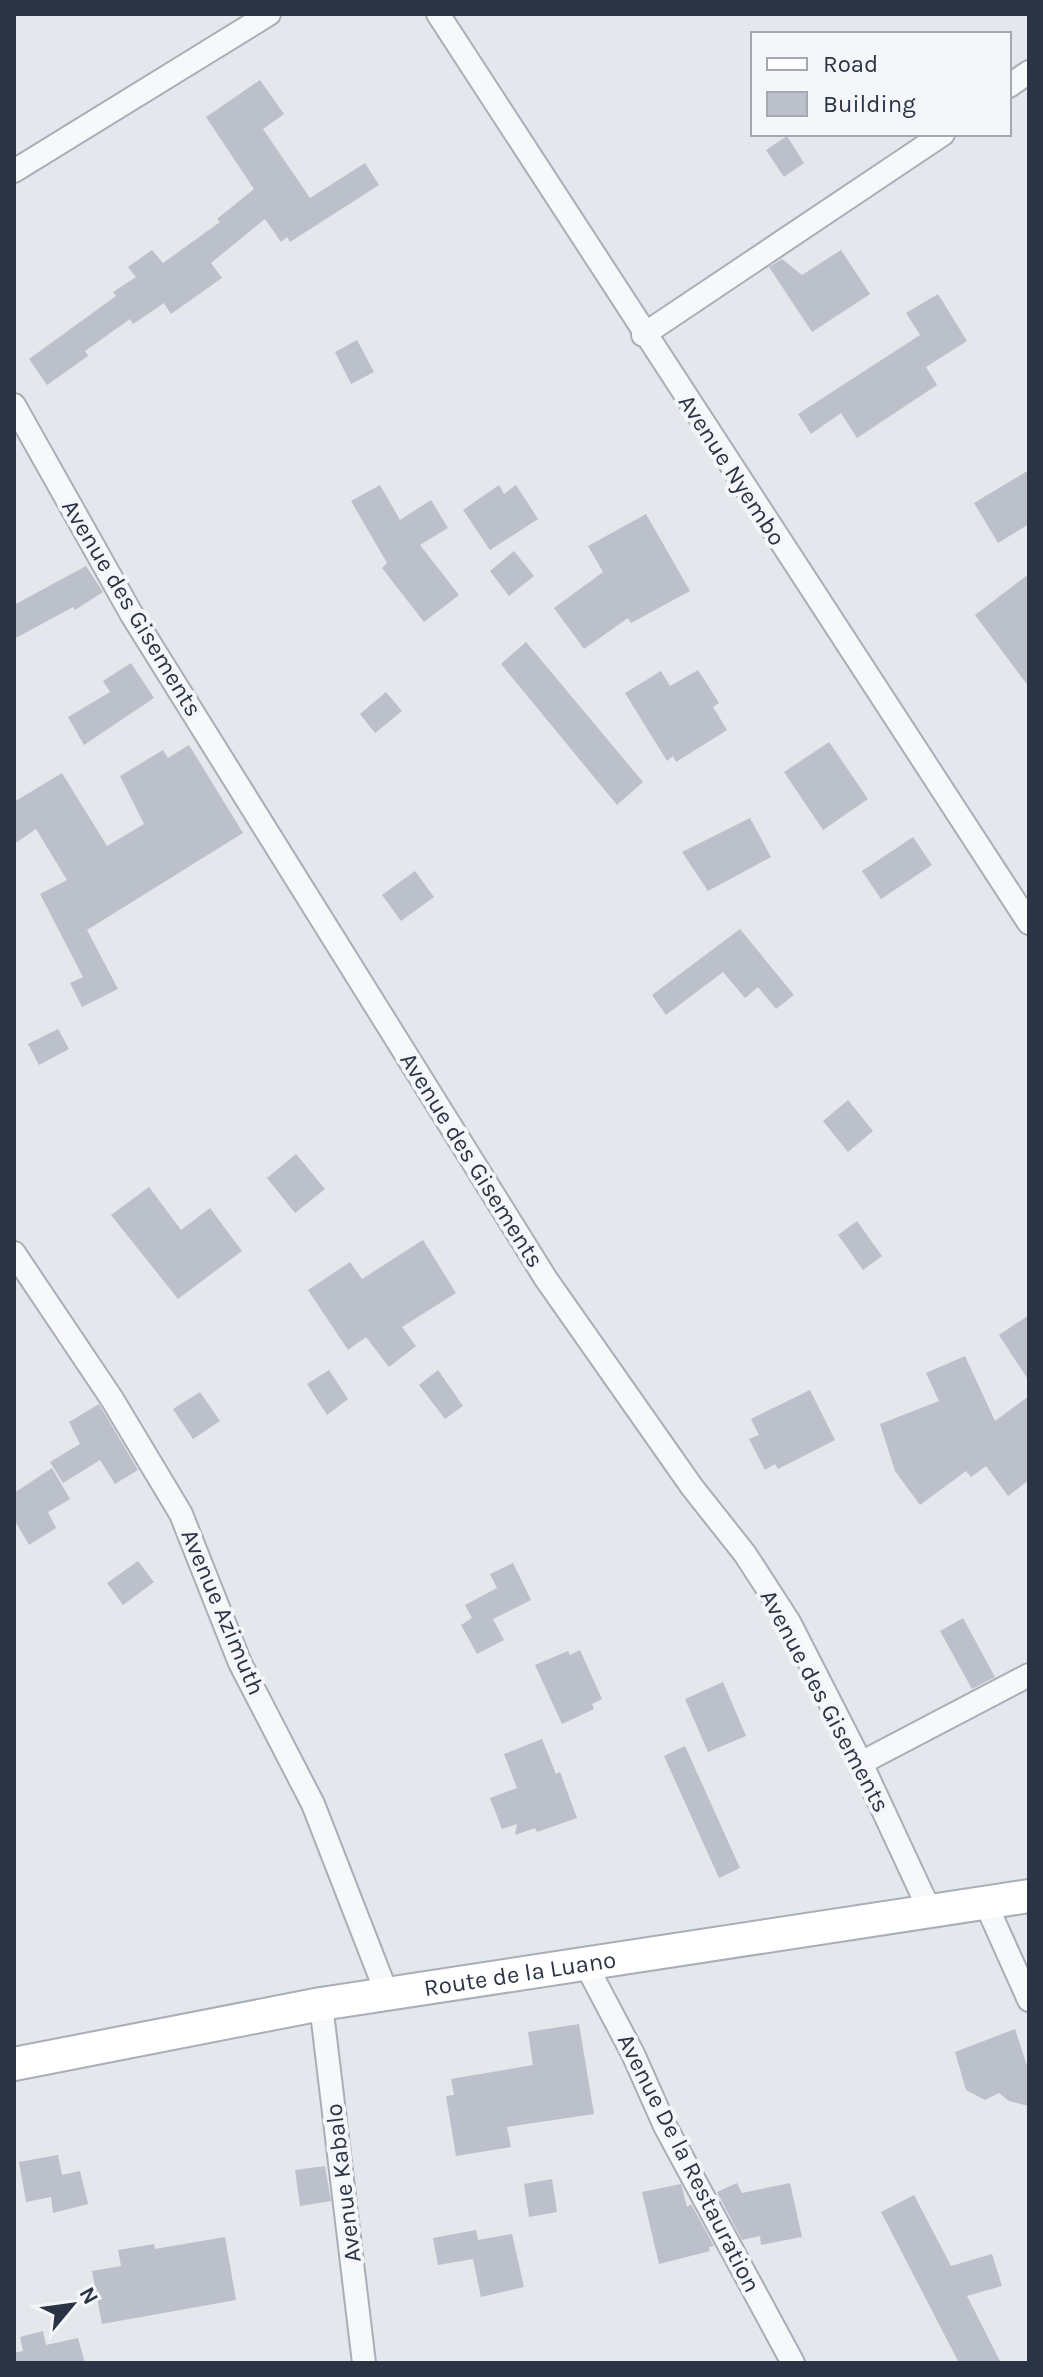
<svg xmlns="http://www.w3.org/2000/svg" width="1043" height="2377" font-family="Karla,sans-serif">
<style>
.building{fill:#bbc0ca}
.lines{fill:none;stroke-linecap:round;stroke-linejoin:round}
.street-casing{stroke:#a9aeb7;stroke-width:26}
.secondary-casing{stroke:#a9aeb7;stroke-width:36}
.street{stroke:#f7f8fa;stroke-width:22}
.secondary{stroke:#fff;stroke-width:32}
.labels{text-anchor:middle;stroke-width:8;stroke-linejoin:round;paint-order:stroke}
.street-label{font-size:24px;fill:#2b3445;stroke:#f4f6f9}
</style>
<rect width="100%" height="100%" fill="#e4e7ec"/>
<path class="building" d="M 260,80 L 284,114 L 263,129 L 310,198 L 365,163 L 379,185 L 290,242 L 287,237 L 281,242 L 265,219 L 211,263 L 222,278 L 171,314 L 164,303 L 133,324 L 130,319 L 85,351 L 88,356 L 47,385 L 29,359 L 116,296 L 113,292 L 136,277 L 128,267 L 152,250 L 163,263 L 220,222 L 217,219 L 254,189 L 206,117 Z
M 787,136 L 804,163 L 784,177 L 766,150 Z
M 841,250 L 870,294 L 812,332 L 769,267 L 782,259 L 802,275 Z
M 938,294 L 967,341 L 926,367 L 937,385 L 857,438 L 841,413 L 811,434 L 798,414 L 920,335 L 906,313 Z
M 357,340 L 374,372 L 351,384 L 335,352 Z
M 1029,470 L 1029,524 L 998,543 L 974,503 Z
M 380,485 L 400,520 L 431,500 L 448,528 L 420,545 L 459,595 L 424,622 L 382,568 L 387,563 L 351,501 Z
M 499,485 L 504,494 L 516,485 L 538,519 L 490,550 L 463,510 Z
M 646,514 L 690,591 L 631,623 L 628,618 L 584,649 L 554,608 L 603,572 L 588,546 Z
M 514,551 L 534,576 L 509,596 L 490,571 Z
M 86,566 L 103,592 L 75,610 L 73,607 L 14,639 L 14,605 Z
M 1029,574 L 1029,687 L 975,615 Z
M 526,642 L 643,782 L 617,805 L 501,664 Z
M 131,663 L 154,698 L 84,745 L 68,717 L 110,692 L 103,681 Z
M 698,670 L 719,703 L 713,707 L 727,730 L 676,762 L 673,756 L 667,761 L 625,693 L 661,671 L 670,686 Z
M 386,692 L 402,711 L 375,733 L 360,714 Z
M 829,742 L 868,799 L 823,830 L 784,772 Z
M 189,745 L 243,833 L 87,930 L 118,989 L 82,1007 L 70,983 L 83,977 L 40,894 L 67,880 L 36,829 L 14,844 L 14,802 L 62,773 L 107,846 L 144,824 L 120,776 L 163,750 L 168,758 Z
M 750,818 L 771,857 L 708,891 L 682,852 Z
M 913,837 L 932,865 L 881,899 L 862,871 Z
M 415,871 L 434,897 L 401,921 L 382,895 Z
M 740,929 L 794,995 L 776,1009 L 758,987 L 745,998 L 723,972 L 666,1015 L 652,995 Z
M 58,1029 L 69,1049 L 39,1065 L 28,1044 Z
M 848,1100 L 873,1131 L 848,1152 L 823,1121 Z
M 296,1154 L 325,1189 L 295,1213 L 267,1178 Z
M 149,1187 L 181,1230 L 210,1208 L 242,1251 L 178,1299 L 111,1215 Z
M 857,1221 L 882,1256 L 863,1270 L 838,1235 Z
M 423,1240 L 456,1293 L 402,1327 L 416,1346 L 389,1367 L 366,1337 L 348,1350 L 308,1290 L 350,1262 L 362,1279 Z
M 1029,1315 L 1029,1381 L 999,1335 Z
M 965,1356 L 995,1421 L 1029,1396 L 1029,1480 L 1008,1496 L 986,1466 L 971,1477 L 966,1471 L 920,1505 L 895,1471 L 880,1424 L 939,1401 L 926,1373 Z
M 329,1370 L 348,1399 L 327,1415 L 307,1384 Z
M 438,1370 L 463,1406 L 445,1419 L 419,1385 Z
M 810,1390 L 835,1440 L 778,1469 L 775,1464 L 765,1470 L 749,1439 L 759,1435 L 751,1419 Z
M 200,1392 L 220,1421 L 193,1439 L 173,1409 Z
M 99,1404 L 138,1470 L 115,1484 L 100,1460 L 63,1483 L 50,1462 L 80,1444 L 69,1422 Z
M 52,1468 L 70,1499 L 48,1512 L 56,1528 L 29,1545 L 14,1519 L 14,1493 Z
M 138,1561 L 154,1582 L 123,1605 L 107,1583 Z
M 513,1563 L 531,1600 L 493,1619 L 504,1640 L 477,1654 L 461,1625 L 472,1618 L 465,1605 L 497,1588 L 490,1574 Z
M 963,1618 L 995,1677 L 972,1689 L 940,1631 Z
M 580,1650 L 602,1699 L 592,1704 L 594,1709 L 562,1724 L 535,1665 L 568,1651 L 570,1655 Z
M 723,1682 L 746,1736 L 708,1752 L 685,1699 Z
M 542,1739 L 556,1774 L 560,1772 L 577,1818 L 537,1832 L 535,1828 L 515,1835 L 517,1824 L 502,1829 L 490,1798 L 517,1788 L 504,1754 Z
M 685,1746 L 740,1868 L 719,1878 L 664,1756 Z
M 579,2024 L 594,2114 L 507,2127 L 511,2147 L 456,2156 L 446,2096 L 454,2095 L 451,2079 L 533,2065 L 528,2032 Z
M 1015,2029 L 1029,2072 L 1029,2106 L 1009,2101 L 999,2093 L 985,2100 L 966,2090 L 955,2052 Z
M 58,2155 L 62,2175 L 80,2171 L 88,2204 L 53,2213 L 51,2197 L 26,2202 L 19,2162 Z
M 325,2166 L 331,2201 L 300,2206 L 295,2170 Z
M 552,2179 L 557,2212 L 529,2217 L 524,2184 Z
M 737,2183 L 742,2193 L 790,2183 L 802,2237 L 761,2245 L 760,2236 L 742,2240 L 717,2192 Z
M 681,2184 L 687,2207 L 691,2204 L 714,2246 L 709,2247 L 710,2251 L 659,2264 L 642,2192 Z
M 914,2195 L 951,2266 L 992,2254 L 1002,2286 L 967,2296 L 1001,2363 L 959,2363 L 881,2212 Z
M 476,2230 L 478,2240 L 512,2234 L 524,2287 L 481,2297 L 473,2259 L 438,2265 L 433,2238 Z
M 225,2237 L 236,2300 L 102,2324 L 92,2271 L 121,2266 L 118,2250 L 154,2244 L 155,2249 Z
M 43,2331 L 46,2345 L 78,2338 L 85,2363 L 14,2363 L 14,2353 L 23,2351 L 20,2337 Z"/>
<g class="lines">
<defs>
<path id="street" d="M 438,14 L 1029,923
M 1009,86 L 1029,72
M 14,171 L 269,14
M 643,335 L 943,134
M 14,405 L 132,615 L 546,1279 L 692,1487 L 745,1554 L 789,1622 L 861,1763 L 930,1911
M 14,1253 L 112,1399 L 181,1514 L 240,1663 L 313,1804 L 387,1994
M 861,1763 L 1029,1675
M 985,1902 L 1029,2000
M 585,1963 L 633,2054 L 665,2126 L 793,2363
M 321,2004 L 364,2363"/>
<g id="secondary">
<path id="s1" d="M 14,2064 L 321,2004 L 1029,1896"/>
</g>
</defs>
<use href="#street" class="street-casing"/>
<use href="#secondary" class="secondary-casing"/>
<use href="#street" class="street"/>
<use href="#secondary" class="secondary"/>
</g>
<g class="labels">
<g class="street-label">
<text transform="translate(732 470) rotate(57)" y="8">Avenue Nyembo</text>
<text transform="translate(132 608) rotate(59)" y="8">Avenue des Gisements</text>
<text transform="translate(472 1160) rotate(58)" y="8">Avenue des Gisements</text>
<text transform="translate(223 1612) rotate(67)" y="8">Avenue Azimuth</text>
<text transform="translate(825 1701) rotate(62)" y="8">Avenue des Gisements</text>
<text dy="8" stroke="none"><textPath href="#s1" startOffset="514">Route de la Luano</textPath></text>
<text transform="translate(689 2163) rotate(63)" y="8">Avenue De la Restauration</text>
<text transform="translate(343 2183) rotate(-97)" y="8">Avenue Kabalo</text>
</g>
</g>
<rect width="1043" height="2377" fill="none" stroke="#2b3445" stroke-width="32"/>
<rect x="751" y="32" width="260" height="104" fill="#f4f6f9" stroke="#a4a8b1" stroke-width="2"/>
<rect x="767" y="58" width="40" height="12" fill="#ffffff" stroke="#a4a8b1" stroke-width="2"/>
<text x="823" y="72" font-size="24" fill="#2b3445">Road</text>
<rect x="767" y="92" width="40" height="24" fill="#bbc0ca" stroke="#a4a8b1" stroke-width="2"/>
<text x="823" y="112" font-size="24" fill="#2b3445">Building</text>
<g transform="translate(72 2305) rotate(61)" stroke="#f4f6f9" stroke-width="6" paint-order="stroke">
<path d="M0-6L14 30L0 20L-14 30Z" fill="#2b3445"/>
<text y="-12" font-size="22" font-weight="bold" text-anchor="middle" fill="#2b3445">N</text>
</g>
</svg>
